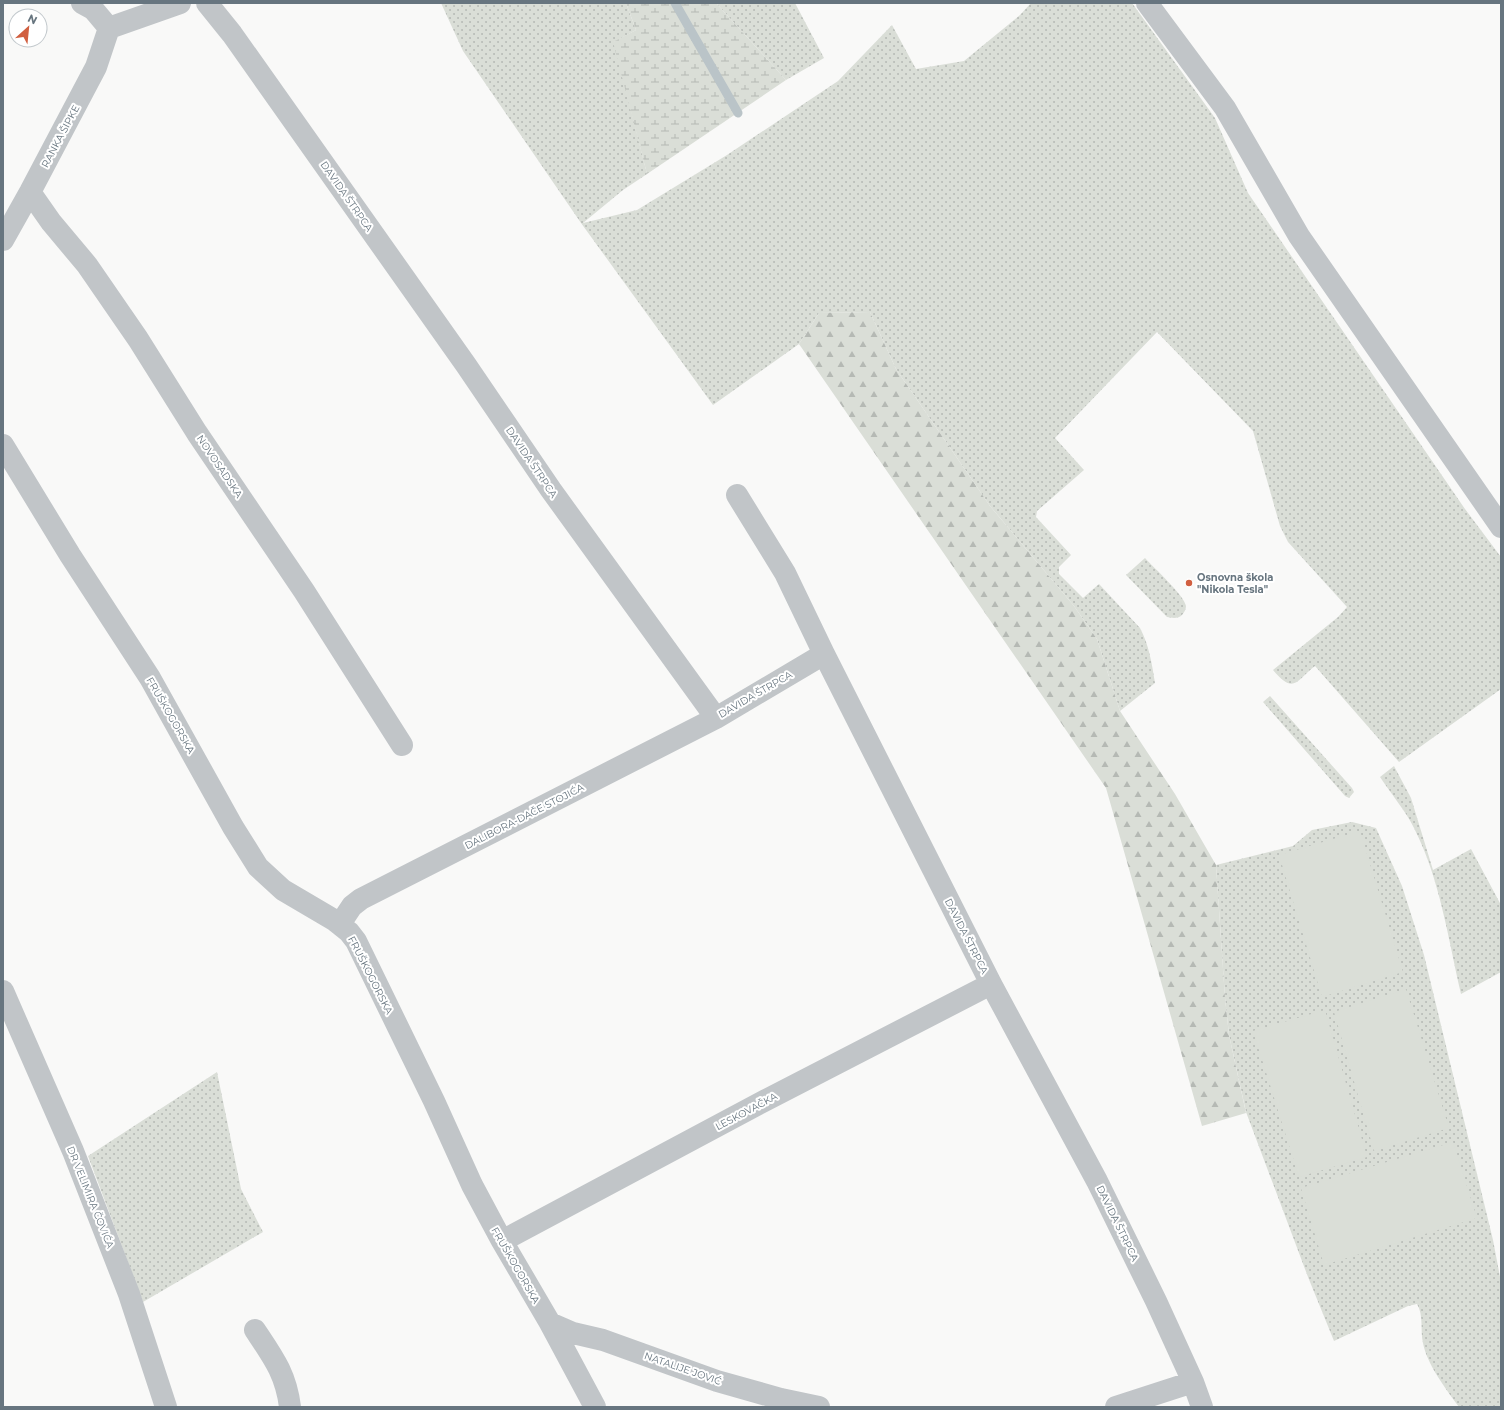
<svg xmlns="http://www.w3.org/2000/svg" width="1504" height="1410" font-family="Montserrat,sans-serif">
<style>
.grass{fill:url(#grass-dots)}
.forest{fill:url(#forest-firs)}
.wetland{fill:url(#wetland-marsh)}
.pitch{fill:#daded7}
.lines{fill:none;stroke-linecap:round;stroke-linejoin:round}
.stream{stroke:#bac4c8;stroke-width:9}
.minor{stroke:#c1c5c8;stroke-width:22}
.poi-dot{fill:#d15f40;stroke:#fff;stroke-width:1.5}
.labels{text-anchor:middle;stroke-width:4;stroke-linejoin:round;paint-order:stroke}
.street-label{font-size:10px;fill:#67757f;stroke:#fff}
.poi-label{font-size:10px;font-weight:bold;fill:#67757f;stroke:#fff;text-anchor:start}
</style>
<defs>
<pattern id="grass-dots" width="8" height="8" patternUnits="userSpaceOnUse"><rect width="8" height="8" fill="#daded7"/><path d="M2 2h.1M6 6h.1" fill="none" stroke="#b5b9b4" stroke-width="1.8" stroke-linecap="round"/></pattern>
<pattern id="forest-firs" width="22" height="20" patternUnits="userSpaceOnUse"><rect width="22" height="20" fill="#daded7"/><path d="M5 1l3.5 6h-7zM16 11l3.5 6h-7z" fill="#b5b9b4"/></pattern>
<pattern id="wetland-marsh" width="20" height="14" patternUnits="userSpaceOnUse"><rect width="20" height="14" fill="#daded7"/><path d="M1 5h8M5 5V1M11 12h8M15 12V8" fill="none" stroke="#b5b9b4"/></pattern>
</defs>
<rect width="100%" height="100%" fill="#f9f9f8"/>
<path class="grass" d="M 441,3 L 626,3 L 636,30 L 614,42 L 647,174 L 623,190 L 583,223 L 637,210 L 727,155 L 838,81 L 892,25 L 916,69 L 964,61 L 1020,15 L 1031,3 L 1132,3 L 1215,118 L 1248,193 L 1465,509 L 1501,557 L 1501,689 L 1399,762 L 1315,666 C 1296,681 1294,695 1273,670 L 1338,617 L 1347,607 L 1288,542 L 1280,526 L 1253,431 L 1157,332 L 1055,438 L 1084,470 L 1037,511 L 1036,517 L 1071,555 L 1059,567 L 1059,574 L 1083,598 L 1099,584 L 1140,628 C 1149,645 1152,664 1155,683 L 1120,711 L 1097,639 L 1074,606 L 990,506 L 896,369 L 870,312 L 819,313 L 799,344 L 713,405 L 581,223 L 463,51 Z
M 716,3 L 795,3 L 824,58 L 786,80 Z
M 1145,558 C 1153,567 1185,596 1186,606 C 1186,610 1184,612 1182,615 C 1178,619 1172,618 1167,617 L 1126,575 Z
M 1270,696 L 1352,788 L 1354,792 L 1349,798 L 1345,796 L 1263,702 Z
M 1394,766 L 1411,798 L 1433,870 L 1471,849 L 1501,905 L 1501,972 L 1461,994 C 1448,938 1440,879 1414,828 C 1405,810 1391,794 1380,777 Z
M 1352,822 L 1376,828 L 1402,886 L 1424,955 L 1493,1240 L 1501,1282 L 1501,1407 L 1459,1407 L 1456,1403 C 1444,1386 1427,1364 1423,1343 C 1420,1330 1424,1316 1417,1304 L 1408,1306 L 1334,1341 L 1308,1277 L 1246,1112 L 1229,1035 L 1225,998 L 1216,865 L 1293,846 L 1312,830 Z
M 217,1072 L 241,1189 L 263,1232 L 143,1302 L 88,1156 Z"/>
<path class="forest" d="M 870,312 L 896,369 L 990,506 L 1074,606 L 1097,639 L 1120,711 L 1175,794 L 1216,865 L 1225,998 L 1229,1035 L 1246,1113 L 1202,1126 L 1106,788 L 799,344 L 819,313 Z"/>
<path class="wetland" d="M 626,3 L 716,3 L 786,80 L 647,174 L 613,42 L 636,30 Z"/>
<path class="pitch" d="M 1360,831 L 1403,972 L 1322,997 L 1279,855 Z
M 1406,989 L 1449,1128 L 1374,1151 L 1334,1012 Z
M 1325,1010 L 1367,1157 L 1299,1177 L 1253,1031 Z
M 1453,1142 L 1477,1218 L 1324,1265 L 1301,1188 Z"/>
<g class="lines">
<path class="stream" d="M 675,3 L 738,113"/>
<path class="minor" d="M 82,3 L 93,9 L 109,28
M 207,3 L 232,34 L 466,365 L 551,490 L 716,718 L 824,654 L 991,984 L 1097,1181 L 1156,1301 L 1193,1382 L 1202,1407
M 1147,3 L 1225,108 L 1299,236 L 1501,527
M 109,28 L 180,3
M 30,192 L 51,222 L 87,265 L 138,339 L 197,433 L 304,591 L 402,745
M 3,240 L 30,192 L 96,67 L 109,28
M 3,445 L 70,555 L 150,678 L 233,827 L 258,867 L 283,890 L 334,920 L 349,932 L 356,941 L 434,1101 L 472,1185 L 502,1241 L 550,1323 L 595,1407
M 737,495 L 785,573 L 824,654
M 340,924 L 352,906 L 361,899 L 716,718
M 3,991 L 73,1151 L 129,1294 L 166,1407
M 502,1241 L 766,1100 L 991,984
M 550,1323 L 573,1333 L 603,1340 L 717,1381 L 781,1399 L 819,1407
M 255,1330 C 273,1357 286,1374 290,1407
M 1116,1407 L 1193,1382"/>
</g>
<circle class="poi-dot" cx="1189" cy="583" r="4"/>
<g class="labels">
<g class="street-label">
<text transform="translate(60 136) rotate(-62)" y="4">RANKA ŠIPKE</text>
<text transform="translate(347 196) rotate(55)" y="4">DAVIDA ŠTRPCA</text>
<text transform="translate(532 462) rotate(56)" y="4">DAVIDA ŠTRPCA</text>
<text transform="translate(220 466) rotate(56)" y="4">NOVOSADSKA</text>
<text transform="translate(755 694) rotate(-30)" y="4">DAVIDA ŠTRPCA</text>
<text transform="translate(171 715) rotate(60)" y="4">FRUŠKOGORSKA</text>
<text transform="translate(524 816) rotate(-27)" y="4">DALIBORA-DAČE STOJIĆA</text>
<text transform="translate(967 936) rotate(63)" y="4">DAVIDA ŠTRPCA</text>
<text transform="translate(371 975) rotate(63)" y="4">FRUŠKOGORSKA</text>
<text transform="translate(746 1111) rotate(-28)" y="4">LESKOVAČKA</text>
<text transform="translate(91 1197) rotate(68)" y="4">DR VELIMIRA ČOVIĆA</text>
<text transform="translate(1118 1223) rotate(64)" y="4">DAVIDA ŠTRPCA</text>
<text transform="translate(516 1265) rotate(60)" y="4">FRUŠKOGORSKA</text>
<text transform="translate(683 1368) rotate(19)" y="4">NATALIJE JOVIĆ</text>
</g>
<g class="poi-label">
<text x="1197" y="581">Osnovna škola<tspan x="1197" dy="12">"Nikola Tesla"</tspan></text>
</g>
</g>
<rect width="1504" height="1410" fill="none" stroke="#67757f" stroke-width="8"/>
<g transform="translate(28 28) rotate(27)"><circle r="19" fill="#ffffff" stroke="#c2c8cc"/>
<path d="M0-3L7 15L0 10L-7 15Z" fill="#d15f40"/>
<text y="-6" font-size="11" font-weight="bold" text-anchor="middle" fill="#67757f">N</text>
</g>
</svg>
